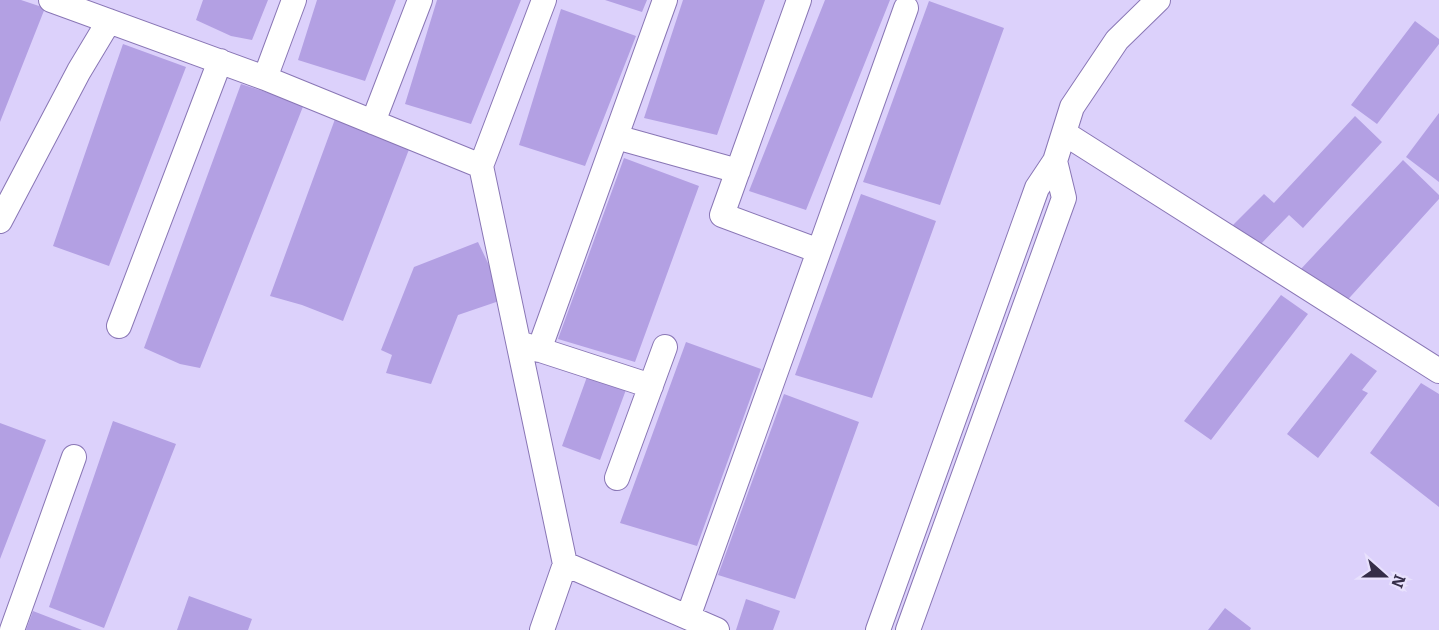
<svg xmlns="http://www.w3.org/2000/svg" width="1439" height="630" font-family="Bitter,serif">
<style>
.building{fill:#b3a0e3}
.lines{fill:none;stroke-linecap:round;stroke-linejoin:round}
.minor-casing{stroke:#8976b5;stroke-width:26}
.minor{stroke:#fff;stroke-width:24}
</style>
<rect width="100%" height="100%" fill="#dcd1fb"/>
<path class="building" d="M 0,0 L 21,0 L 45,8 L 0,122 Z
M 203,0 L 268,0 L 252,40 L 231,36 L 196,20 Z
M 317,0 L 396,0 L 365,81 L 298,60 Z
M 437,0 L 521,0 L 471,124 L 405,104 Z
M 605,0 L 647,0 L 642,12 Z
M 683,0 L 765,0 L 717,135 L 644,118 Z
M 825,0 L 890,0 L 806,210 L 749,191 Z
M 929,1 L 1004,28 L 940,205 L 863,182 Z
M 561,9 L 636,36 L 585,166 L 519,145 Z
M 1415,21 L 1439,39 L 1439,44 L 1377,124 L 1351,105 Z
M 123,44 L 186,67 L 109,266 L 53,246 Z
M 241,84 L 304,104 L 200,368 L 180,364 L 144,348 Z
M 338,111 L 413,139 L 343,321 L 302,305 L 270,296 Z
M 1439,113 L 1439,182 L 1406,157 Z
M 1355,116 L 1382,142 L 1303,228 L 1289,215 L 1256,249 L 1232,226 L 1264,194 L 1274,203 Z
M 624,158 L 699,186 L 635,362 L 558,339 Z
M 1403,160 L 1439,195 L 1439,199 L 1342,306 L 1300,270 Z
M 861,194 L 936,221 L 872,398 L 795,375 Z
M 478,242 L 505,299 L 458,315 L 431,384 L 386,373 L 392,355 L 381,350 L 414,267 Z
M 1281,295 L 1308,314 L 1211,440 L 1184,421 Z
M 686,342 L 761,369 L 697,546 L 620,523 Z
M 1351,353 L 1377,371 L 1362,390 L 1368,393 L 1318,458 L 1287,434 Z
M 588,374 L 627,387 L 600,460 L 562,446 Z
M 1421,383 L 1439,394 L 1439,507 L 1370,453 Z
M 784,394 L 859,422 L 795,599 L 718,575 Z
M 113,421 L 176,444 L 104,628 L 49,607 Z
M 0,423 L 46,440 L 0,559 Z
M 189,596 L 252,619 L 248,630 L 177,630 Z
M 746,599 L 780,611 L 773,630 L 736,630 Z
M 1225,608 L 1251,628 L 1250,630 L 1208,630 Z
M 33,611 L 82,630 L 26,630 Z"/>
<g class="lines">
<defs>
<path id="minor" d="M 51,0 L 265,78 L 481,166 L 565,564 L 717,630
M 799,0 L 722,215 L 819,251
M 265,78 L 294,0
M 373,122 L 420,0
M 1064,133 L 1439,371
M 616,137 L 738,171
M 481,166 L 544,0
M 0,221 L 79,71 L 109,21
M 119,326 L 220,61
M 525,345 L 651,386
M 539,350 L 665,0
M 617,478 L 665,347
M 688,617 L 906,8
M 12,630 L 74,457
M 542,630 L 565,564
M 878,630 L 1037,188 L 1055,161 L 1072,107 L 1117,40 L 1158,0
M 908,630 L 1064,198 L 1055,161"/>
</defs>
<use href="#minor" class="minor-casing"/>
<use href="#minor" class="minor"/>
</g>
<g transform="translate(1385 576) rotate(111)" stroke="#e8e1fd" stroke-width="4.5" paint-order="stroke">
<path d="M0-4.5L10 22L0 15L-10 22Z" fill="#352d48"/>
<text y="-9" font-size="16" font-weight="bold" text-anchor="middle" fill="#352d48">N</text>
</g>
</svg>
